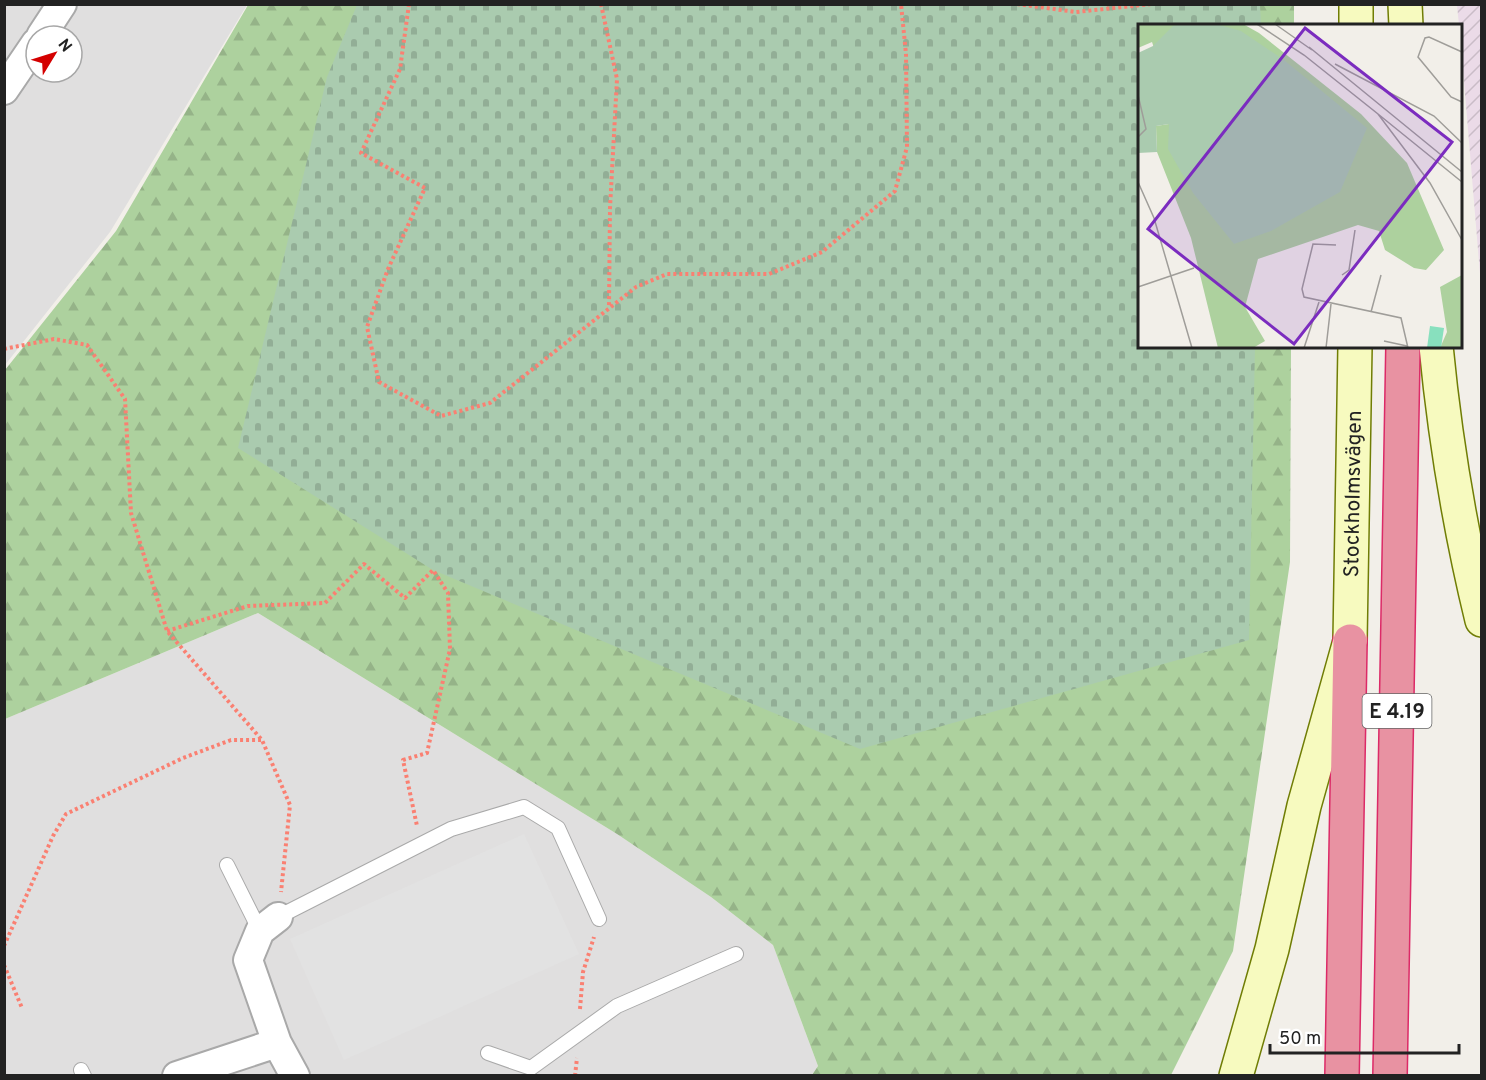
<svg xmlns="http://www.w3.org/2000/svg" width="1486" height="1080" font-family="Overpass,sans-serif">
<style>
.residential{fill:#e0dfdf;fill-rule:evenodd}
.industrial{fill:url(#industrial-furrows)}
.forest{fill:url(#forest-firs)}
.cemetery{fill:url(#cemetery-stones)}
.parking{fill:#e2e2e2}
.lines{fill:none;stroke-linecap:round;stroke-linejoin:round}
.lane-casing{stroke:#a9a9a9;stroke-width:16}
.street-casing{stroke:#a9a9a9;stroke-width:32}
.secondary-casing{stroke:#707d05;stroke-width:36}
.highway-casing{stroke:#dc2a67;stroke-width:36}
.path{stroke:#fa8072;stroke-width:4;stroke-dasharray:3 3;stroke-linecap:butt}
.lane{stroke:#fff;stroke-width:14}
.street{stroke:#fff;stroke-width:28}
.secondary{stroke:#f7fabf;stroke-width:33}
.highway{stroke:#e892a2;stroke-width:33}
.labels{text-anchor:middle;stroke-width:6;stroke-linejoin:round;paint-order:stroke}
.shield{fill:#fff;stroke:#646464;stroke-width:1.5}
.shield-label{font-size:20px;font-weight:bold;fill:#222}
.street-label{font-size:21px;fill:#222;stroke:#fff}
.inset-road{fill:none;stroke:#9f9d99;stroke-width:1.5}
.view{fill:#7b2cbf;fill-opacity:0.15;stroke:#7b2cbf;stroke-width:3}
.inset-edge{fill:none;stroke:#222;stroke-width:3}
</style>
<defs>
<pattern id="industrial-furrows" width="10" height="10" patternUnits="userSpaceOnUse" patternTransform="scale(1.5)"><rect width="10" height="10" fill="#ebdbe8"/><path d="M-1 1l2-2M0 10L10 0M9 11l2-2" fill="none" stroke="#c9bcc7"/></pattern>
<pattern id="forest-firs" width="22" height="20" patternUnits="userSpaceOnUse" patternTransform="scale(1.5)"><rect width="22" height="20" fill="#add19e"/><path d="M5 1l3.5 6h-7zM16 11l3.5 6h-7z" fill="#95b388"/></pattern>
<pattern id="cemetery-stones" width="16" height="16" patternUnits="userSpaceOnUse" patternTransform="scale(1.5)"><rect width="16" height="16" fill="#aacbaf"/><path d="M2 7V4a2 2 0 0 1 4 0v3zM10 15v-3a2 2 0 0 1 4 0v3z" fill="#92ae96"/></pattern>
</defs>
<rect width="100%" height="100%" fill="#f2efe9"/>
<path class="residential" d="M 5,5 L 247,5 L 110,232 L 5,365 ZM 36,36 L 72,36 L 72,72 L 36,72 Z
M 258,613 L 617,834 L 711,897 L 773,945 L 818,1066 L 811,1076 L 5,1076 L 5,719 Z"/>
<path class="industrial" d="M 1457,5 L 1481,5 L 1481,286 L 1461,45 L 1460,26 L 1459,25 Z"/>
<path class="forest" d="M 248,5 L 1294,5 L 1294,25 L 1140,26 L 1140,346 L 1291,347 L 1290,562 L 1233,951 L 1171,1075 L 812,1075 L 818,1066 L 773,945 L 711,897 L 617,834 L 258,613 L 5,719 L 5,370 L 116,231 Z"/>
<path class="cemetery" d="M 357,5 L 1260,5 L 1261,25 L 1140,26 L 1140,346 L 1255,347 L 1249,640 L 860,749 L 433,570 L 238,448 L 327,77 Z"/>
<path class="parking" d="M 524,834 L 579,954 L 344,1060 L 290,939 Z"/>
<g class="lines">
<defs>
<path id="lane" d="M 227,865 L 260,931
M 278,917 L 451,829 L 524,807 L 558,828 L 599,919
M 488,1053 L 531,1068 L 617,1006 L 736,954
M 81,1070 L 84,1076"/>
<path id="street" d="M 41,36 L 62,4
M 4,90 L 36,43
M 278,917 L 260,931 L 248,960 L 277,1043 L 295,1076
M 177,1076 L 277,1043"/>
<g id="secondary">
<path d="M 1356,4 L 1356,26"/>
<path d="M 1405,4 L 1406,26"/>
<path d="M 1436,346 C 1445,439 1460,530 1482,620"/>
<path id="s1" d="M 1236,1076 L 1272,949 L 1304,806 L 1350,641 L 1355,346"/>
</g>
<path id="highway" d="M 1342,1076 L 1350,641
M 1390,1076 L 1403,346"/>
</defs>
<use href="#lane" class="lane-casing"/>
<use href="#street" class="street-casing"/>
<use href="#secondary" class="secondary-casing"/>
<use href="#highway" class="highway-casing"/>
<path class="path" d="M 409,4 L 400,69 L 361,153 L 425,188 L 388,269 L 367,327 L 379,382 L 441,416 L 490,403 L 636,287 L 667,274 L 769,274 L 822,252 L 895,191 L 907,147 L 906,54 L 901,4
M 601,4 L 617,79 L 610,208 L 609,307
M 1017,4 L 1076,12 L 1152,4
M 4,349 L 54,339 L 87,345 L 125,399 L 131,513 L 167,631 L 262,740 L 290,805 L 281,892
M 167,631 L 248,606 L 325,603 L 364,564 L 405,598 L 433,570 L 448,593 L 450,649 L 427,753 L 403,760 L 417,826
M 4,946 L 53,836 L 66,814 L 183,758 L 231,740 L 261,740
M 4,965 L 22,1008
M 580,1009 L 583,972 L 594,937
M 575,1076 L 577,1058"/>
<use href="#lane" class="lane"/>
<use href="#street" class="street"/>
<use href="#secondary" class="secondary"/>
<use href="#highway" class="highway"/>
</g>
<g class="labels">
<rect class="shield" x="1362.5" y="694" width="69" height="34" rx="4.5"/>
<g class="shield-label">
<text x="1397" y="718">E 4.19</text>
</g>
<g class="street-label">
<text dy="7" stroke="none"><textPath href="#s1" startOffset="597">Stockholmsvägen</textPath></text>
</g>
</g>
<g transform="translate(1138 24)">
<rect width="324" height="324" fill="#f2efe9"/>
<path d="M 0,0 L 105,0 L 121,9 L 223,90 L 269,139 L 306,226 L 288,246 L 276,244 L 247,226 L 241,207 L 220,201 L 120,235 L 107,283 L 127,317 L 115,324 L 80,324 L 53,214 L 19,128 L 18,102 L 31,100 L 28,60 L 14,18 L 0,24 ZM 324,251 L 324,324 L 302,324 L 309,308 L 302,263 Z" fill="#add19e"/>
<path d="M 46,0 L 78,0 L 103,7 L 146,36 L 229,104 L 202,168 L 133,207 L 96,220 L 55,169 L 30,125 L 31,100 L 18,102 L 19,128 L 0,129 L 0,29 L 15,22 L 35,2 Z" fill="#aacbaf"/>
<path d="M 292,302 L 306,304 L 303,324 L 289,324 Z" fill="#88e0be"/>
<path class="inset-road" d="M 119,0 L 166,31 L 240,90 L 292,159 L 324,216M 137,0 L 174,26M 171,23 L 324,148M 324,28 L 291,13 L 287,14 L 280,33 L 313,73 L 324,78M 197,40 L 296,92 L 324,119M 0,71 L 8,105 L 0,113M 240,90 L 324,158M 0,158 L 16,194 L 54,324M 198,221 L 175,220 L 164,265 L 166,273 L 263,294 L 270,324M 204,251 L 211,246 L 217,206M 0,263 L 56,244M 233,288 L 243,251M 246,317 L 269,322M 166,324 L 181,278M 188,324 L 193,280"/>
<path class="view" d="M 167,4 L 314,118 L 156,320 L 10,205 Z"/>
<rect width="324" height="324" class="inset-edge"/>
</g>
<rect width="1486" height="1080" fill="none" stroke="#222222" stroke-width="12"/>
<g transform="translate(54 54) rotate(52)"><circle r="28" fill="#ffffff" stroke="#a7a7a7" stroke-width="1.5"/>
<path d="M0-4.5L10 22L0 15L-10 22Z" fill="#d40000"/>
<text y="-9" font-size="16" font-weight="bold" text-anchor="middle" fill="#222222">N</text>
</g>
<path d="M1270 1044v9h189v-9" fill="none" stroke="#222222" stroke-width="3"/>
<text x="1279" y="1044" font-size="18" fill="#222222" stroke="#ffffff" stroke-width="4.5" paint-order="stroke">50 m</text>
</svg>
